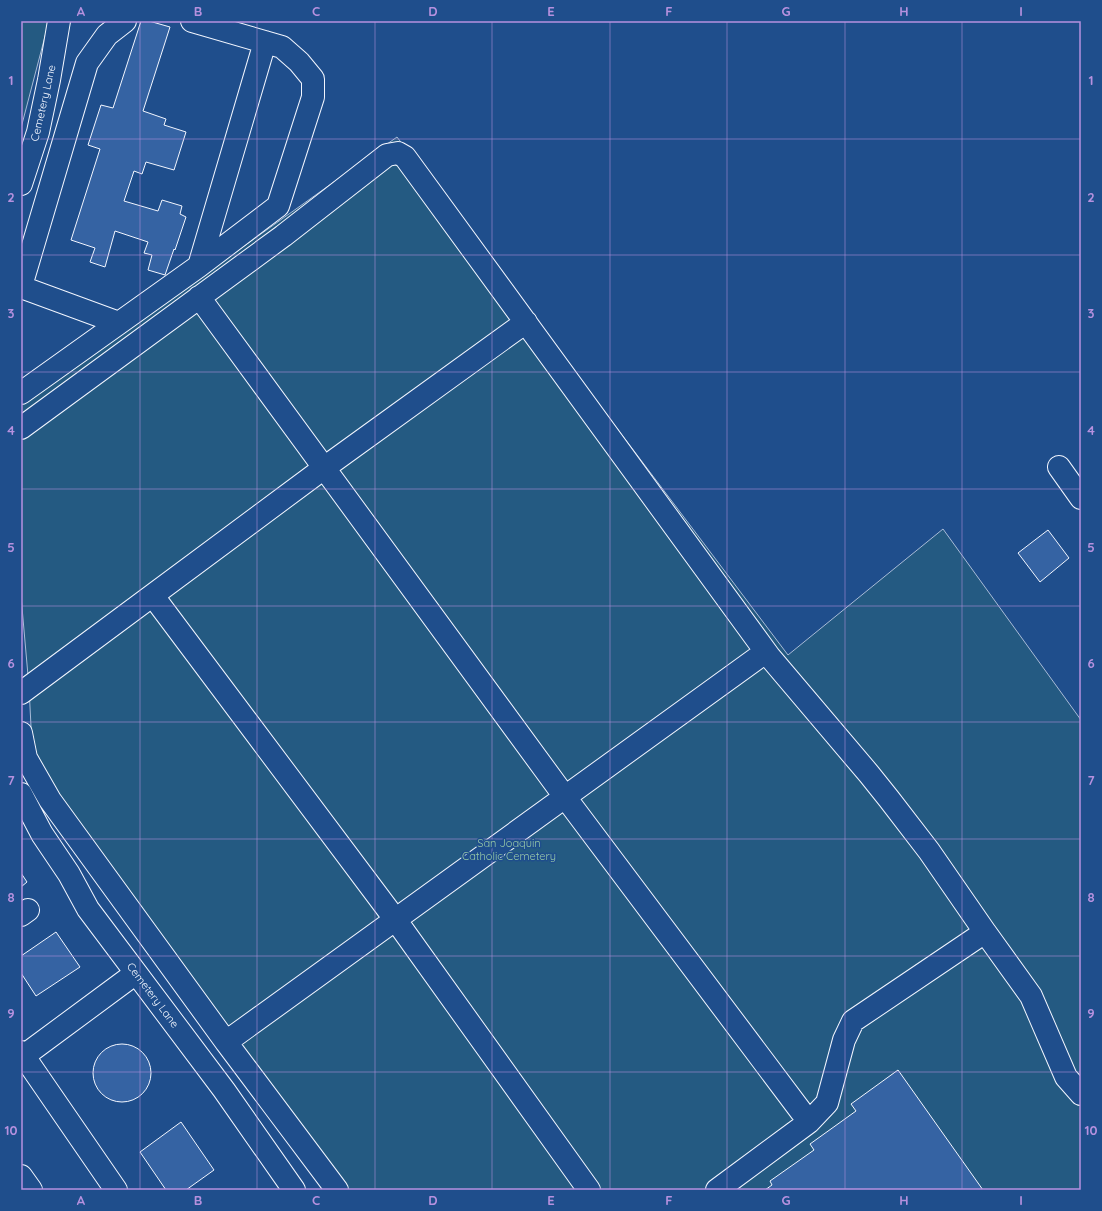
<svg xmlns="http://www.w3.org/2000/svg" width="1102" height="1211" font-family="Quicksand,sans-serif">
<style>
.green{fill:#245a82;stroke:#a8bbd7}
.building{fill:#3563a3;stroke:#f2f6ff}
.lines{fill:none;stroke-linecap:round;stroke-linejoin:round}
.minor-casing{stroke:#f2f6ff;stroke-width:24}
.minor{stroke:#1f4e8c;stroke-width:22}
.grid{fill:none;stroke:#b691df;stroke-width:1;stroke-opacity:0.55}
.labels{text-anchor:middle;stroke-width:3;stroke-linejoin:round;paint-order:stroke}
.street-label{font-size:11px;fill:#f2f6ff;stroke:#1f4e8c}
.park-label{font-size:11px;fill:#97c8a6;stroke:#1f4e8c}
.neatline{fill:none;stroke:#b691df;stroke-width:1.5}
.grid-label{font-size:13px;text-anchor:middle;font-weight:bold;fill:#b691df}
</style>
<rect width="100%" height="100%" fill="#1f4e8c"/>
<path class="green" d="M 21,21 L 49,21 L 21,128 Z
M 397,137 L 788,655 L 943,529 L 1081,720 L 1081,1190 L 334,1190 L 33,766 L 29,687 L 21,596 L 21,405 Z"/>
<path class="building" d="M 141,21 L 149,21 L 170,27 L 143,111 L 166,119 L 164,125 L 186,132 L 174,170 L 146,162 L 142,174 L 134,171 L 124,201 L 158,211 L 162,200 L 182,206 L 180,214 L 186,217 L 175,250 L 174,249 L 165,275 L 148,270 L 152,255 L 144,253 L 148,242 L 115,231 L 105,267 L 90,262 L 95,248 L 71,240 L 100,149 L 88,145 L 101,105 L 113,108 Z
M 1048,530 L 1069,558 L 1040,582 L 1018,553 Z
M 21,873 L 27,882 L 21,887 Z
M 56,932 L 80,967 L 36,996 L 21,973 L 21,956 Z
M93 1073a29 29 0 1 1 58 0a29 29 0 1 1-58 0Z
M 898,1070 L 983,1190 L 765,1190 L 772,1185 L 770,1181 L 814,1150 L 810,1144 L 856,1111 L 851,1104 Z
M 181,1122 L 214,1170 L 186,1190 L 166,1190 L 140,1152 Z"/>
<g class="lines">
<defs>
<path id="minor" d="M 21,184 L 38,132 L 49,80 L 59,21
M 199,266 L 265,42
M 21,286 L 87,63 L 107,35 L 125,21
M 21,287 L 119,323
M 199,297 L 565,797 L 809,1122
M 21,393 L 199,266 L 278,206 L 313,97 L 313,79 L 299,62 L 282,47 L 192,21
M 21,428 L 283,236 L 387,155 L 398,153 L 405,157 L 769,656
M 1059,467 L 1081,498
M 153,596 L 395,919 L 589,1190
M 21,693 L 324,468 L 526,322
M 21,733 L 26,758 L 50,800 L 226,1042
M 21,794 L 42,834 L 69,874 L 88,909 L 224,1090 L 294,1190
M 21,915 L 28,910
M 21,1052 L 116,1190
M 21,1058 L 136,973
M 21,1176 L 31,1190
M 337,1190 L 226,1042 L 760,656 L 769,656 L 869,774 L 889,799 L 929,851 L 985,932
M 717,1190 L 809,1122 L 827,1103 L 844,1040 L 853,1021 L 985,932 L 1031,996 L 1066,1077 L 1081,1094"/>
</defs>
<use href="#minor" class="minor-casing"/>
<use href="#minor" class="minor"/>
</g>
<path class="grid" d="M 140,21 L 140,1190M 257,21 L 257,1190M 375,21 L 375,1190M 492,21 L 492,1190M 610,21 L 610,1190M 727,21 L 727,1190M 845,21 L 845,1190M 962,21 L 962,1190M 21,139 L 1081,139M 21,255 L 1081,255M 21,372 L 1081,372M 21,489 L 1081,489M 21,606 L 1081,606M 21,722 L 1081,722M 21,839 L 1081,839M 21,956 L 1081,956M 21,1072 L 1081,1072"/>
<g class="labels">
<g class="street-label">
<text transform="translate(43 103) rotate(-77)" y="4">Cemetery Lane</text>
<text transform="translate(153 995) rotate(53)" y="4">Cemetery Lane</text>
</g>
<g class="park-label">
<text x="509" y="847">San Joaquin<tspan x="509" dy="13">Catholic Cemetery</tspan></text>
</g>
</g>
<rect width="1102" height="1211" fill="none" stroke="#1f4e8c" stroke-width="44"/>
<rect x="22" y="22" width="1058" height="1167" class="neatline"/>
<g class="grid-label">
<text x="81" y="16">A</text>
<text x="198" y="16">B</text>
<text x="316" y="16">C</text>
<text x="433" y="16">D</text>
<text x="551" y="16">E</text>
<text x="669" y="16">F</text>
<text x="786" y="16">G</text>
<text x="904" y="16">H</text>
<text x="1021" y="16">I</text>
<text x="11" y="85">1</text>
<text x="1091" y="85">1</text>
<text x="11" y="202">2</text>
<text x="1091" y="202">2</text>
<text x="11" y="318">3</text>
<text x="1091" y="318">3</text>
<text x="11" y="435">4</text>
<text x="1091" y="435">4</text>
<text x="11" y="552">5</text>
<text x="1091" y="552">5</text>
<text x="11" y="668">6</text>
<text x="1091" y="668">6</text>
<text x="11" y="785">7</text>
<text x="1091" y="785">7</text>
<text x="11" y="902">8</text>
<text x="1091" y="902">8</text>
<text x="11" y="1018">9</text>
<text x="1091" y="1018">9</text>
<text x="11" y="1135">10</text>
<text x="1091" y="1135">10</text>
<text x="81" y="1205">A</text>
<text x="198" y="1205">B</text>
<text x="316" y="1205">C</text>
<text x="433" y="1205">D</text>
<text x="551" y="1205">E</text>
<text x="669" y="1205">F</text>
<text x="786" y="1205">G</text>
<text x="904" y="1205">H</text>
<text x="1021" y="1205">I</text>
</g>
</svg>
